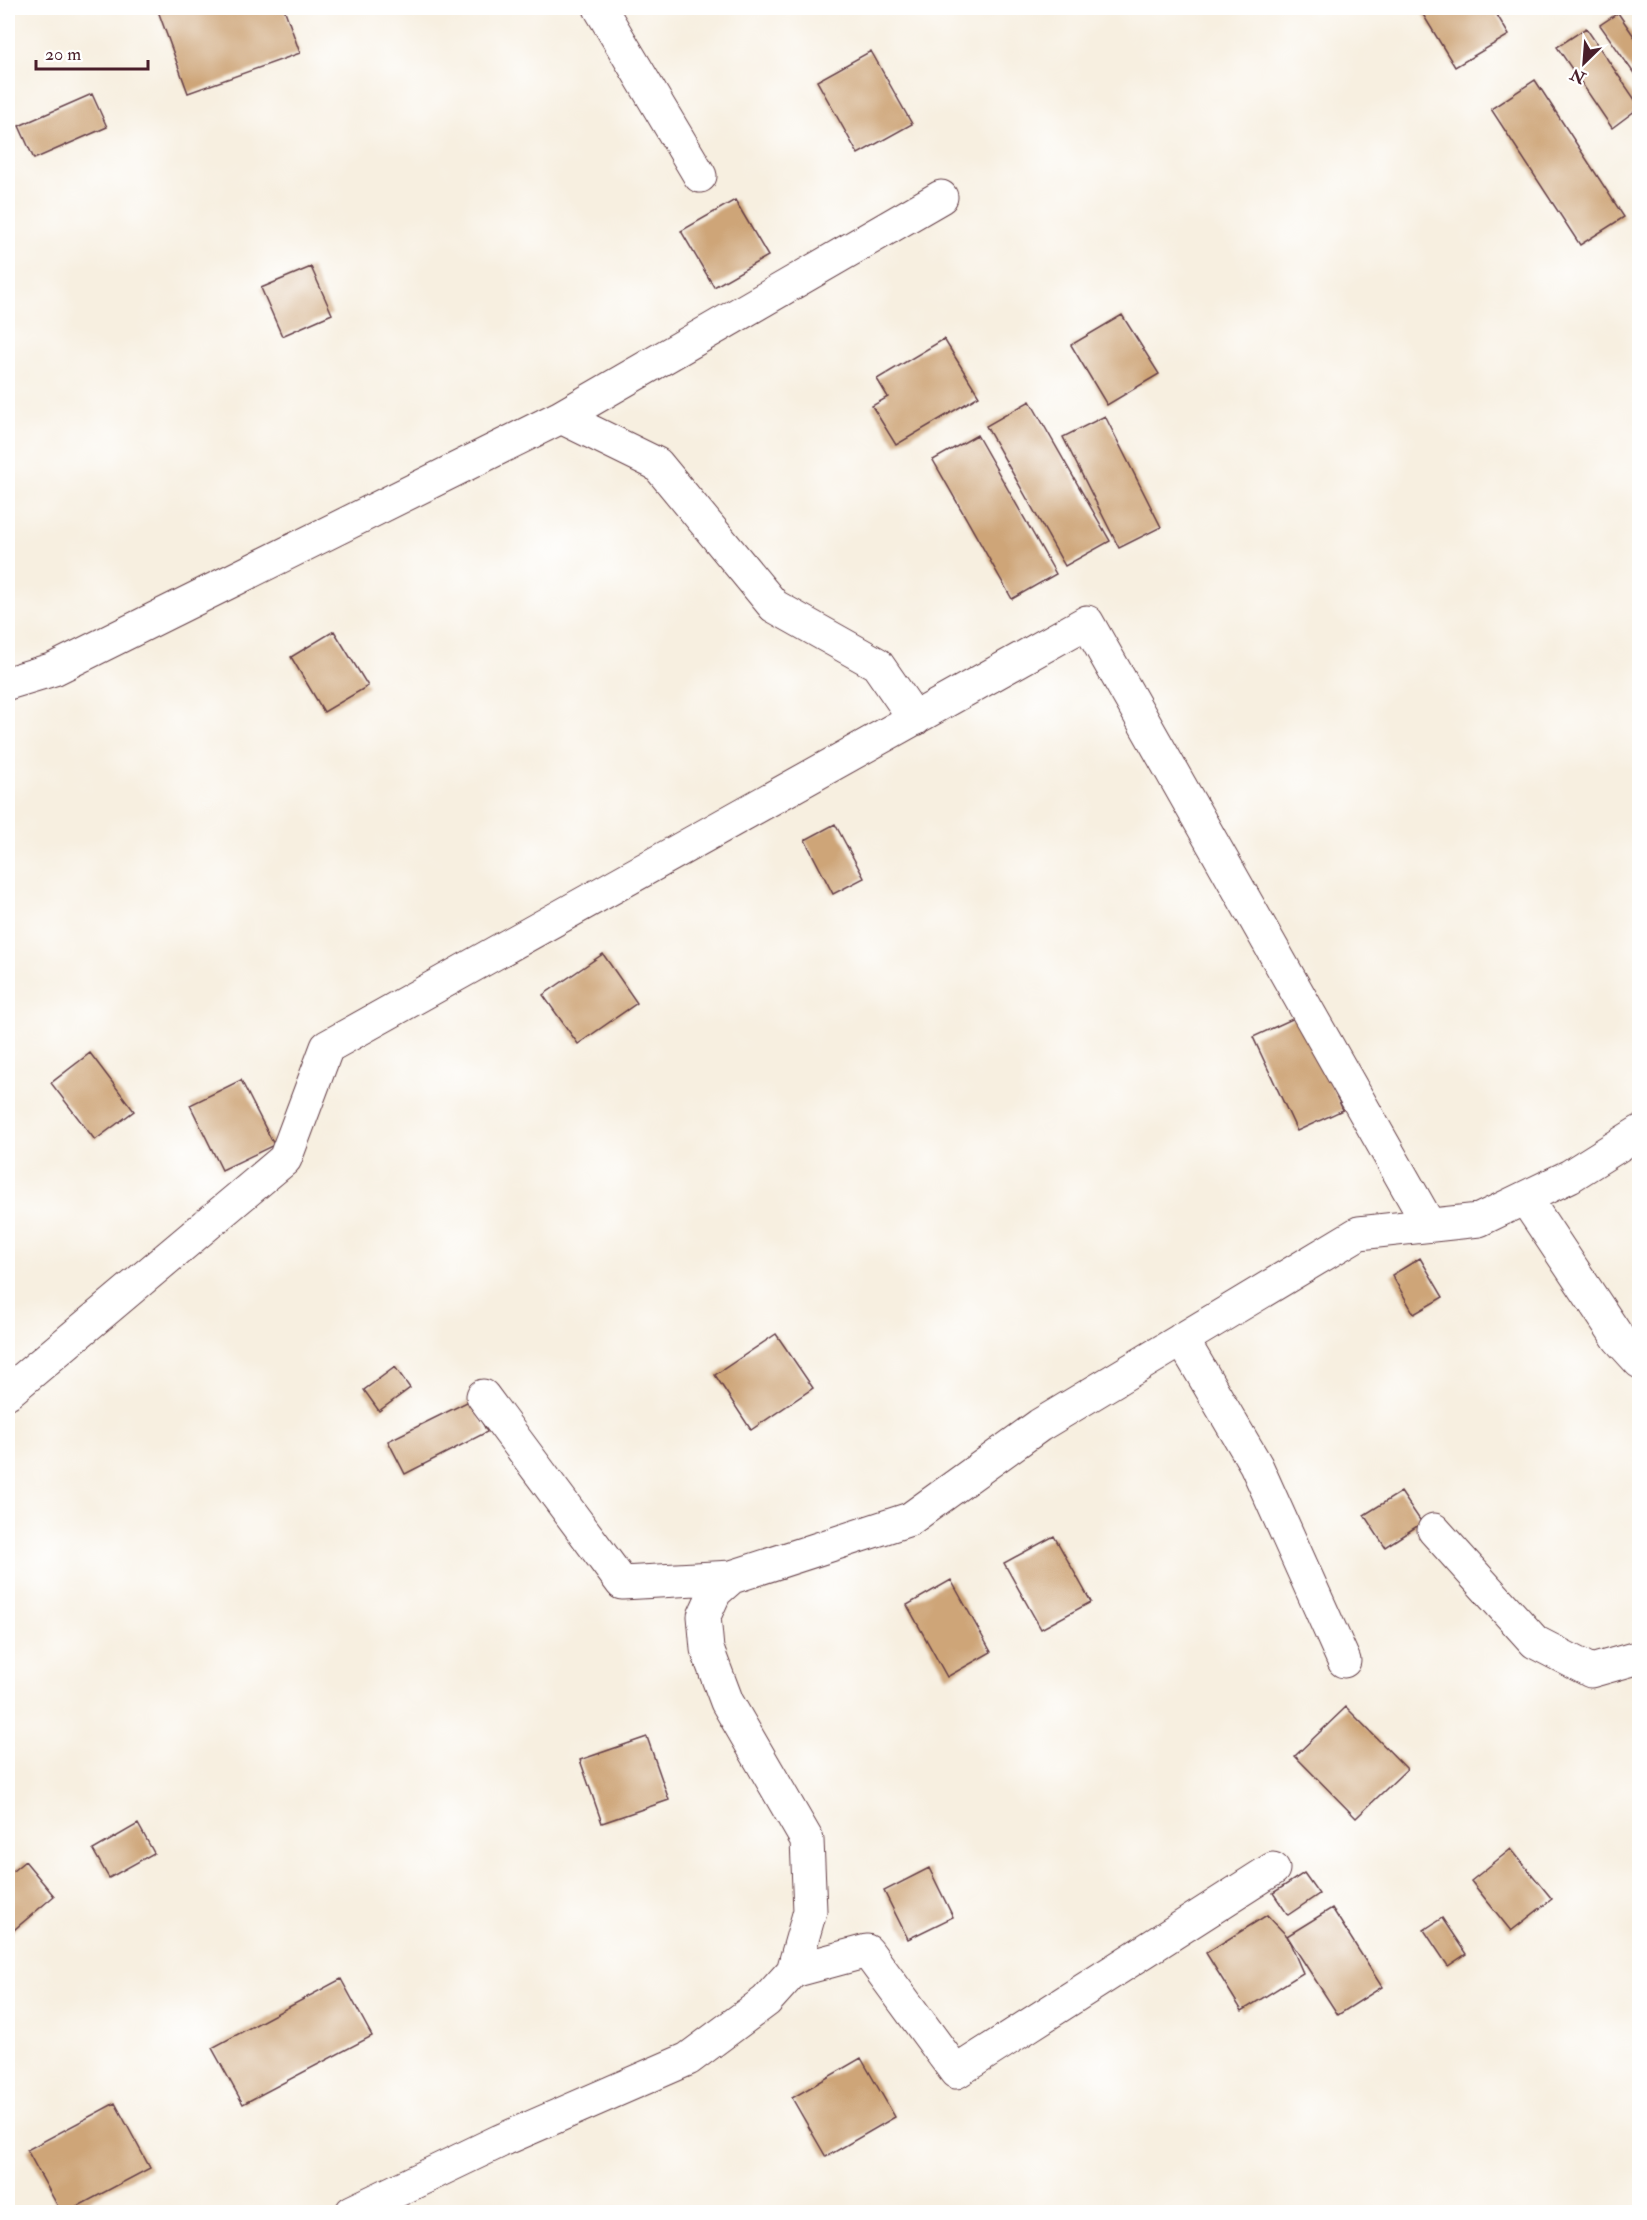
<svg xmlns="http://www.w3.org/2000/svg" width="1647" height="2220" font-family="'IM FELL Double Pica',serif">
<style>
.building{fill:#cea578}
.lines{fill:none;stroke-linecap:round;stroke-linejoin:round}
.minor-casing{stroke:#643e46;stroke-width:35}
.minor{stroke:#fff;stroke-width:33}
</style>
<rect width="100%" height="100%" fill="#fff"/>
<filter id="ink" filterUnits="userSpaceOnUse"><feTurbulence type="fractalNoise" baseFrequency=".0167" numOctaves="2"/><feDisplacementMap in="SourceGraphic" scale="12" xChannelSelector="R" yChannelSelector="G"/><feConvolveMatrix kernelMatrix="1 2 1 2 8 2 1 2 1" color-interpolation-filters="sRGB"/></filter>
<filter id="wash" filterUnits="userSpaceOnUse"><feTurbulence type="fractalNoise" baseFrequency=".008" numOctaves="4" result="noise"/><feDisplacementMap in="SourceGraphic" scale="24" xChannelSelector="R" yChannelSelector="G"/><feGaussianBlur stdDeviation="1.35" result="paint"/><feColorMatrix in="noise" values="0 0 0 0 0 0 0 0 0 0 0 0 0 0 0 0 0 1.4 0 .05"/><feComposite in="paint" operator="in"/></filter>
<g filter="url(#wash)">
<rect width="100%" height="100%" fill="#f7efe0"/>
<g id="blocks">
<path class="building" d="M 157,8 L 284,8 L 300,53 L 188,93 Z
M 1419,8 L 1493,8 L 1509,35 L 1455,67 Z
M 1618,13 L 1640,45 L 1640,82 L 1600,25 Z
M 1586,28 L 1640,107 L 1612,128 L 1557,47 Z
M 871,51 L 912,124 L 858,154 L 817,81 Z
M 1535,80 L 1624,217 L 1580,245 L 1491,109 Z
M 92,94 L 107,127 L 34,159 L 19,126 Z
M 735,200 L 768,256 L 714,287 L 681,231 Z
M 311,267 L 332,314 L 282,336 L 261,288 Z
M 1122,315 L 1159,374 L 1107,405 L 1071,345 Z
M 944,339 L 979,396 L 896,445 L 872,406 L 888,397 L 877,379 Z
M 1030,401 L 1110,541 L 1065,566 L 986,426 Z
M 1105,416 L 1161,527 L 1119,548 L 1063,437 Z
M 977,435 L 1056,574 L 1012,599 L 933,460 Z
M 334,631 L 368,686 L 324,712 L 291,657 Z
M 835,824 L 864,878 L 833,894 L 805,840 Z
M 603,954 L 637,1003 L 578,1044 L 543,995 Z
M 1299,1016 L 1343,1110 L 1297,1131 L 1253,1037 Z
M 90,1053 L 134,1111 L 95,1140 L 51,1083 Z
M 241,1080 L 274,1145 L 222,1170 L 190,1105 Z
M 1420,1258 L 1443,1297 L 1414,1314 L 1392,1275 Z
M 776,1334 L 813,1388 L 751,1430 L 715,1375 Z
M 395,1367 L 410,1388 L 379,1411 L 364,1390 Z
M 471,1400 L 487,1432 L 405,1474 L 388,1441 Z
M 1401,1492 L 1422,1523 L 1385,1547 L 1364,1515 Z
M 1054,1536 L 1091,1602 L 1041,1629 L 1004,1563 Z
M 951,1580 L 991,1652 L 947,1677 L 907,1605 Z
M 1346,1707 L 1407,1769 L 1356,1818 L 1295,1756 Z
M 647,1737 L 669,1800 L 602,1823 L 580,1760 Z
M 138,1824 L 154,1853 L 109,1878 L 93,1850 Z
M 1511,1849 L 1552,1899 L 1511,1931 L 1471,1881 Z
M 25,1861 L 54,1896 L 9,1934 L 8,1932 L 8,1875 Z
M 929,1868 L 953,1917 L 908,1939 L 884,1891 Z
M 1304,1873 L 1319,1894 L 1288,1915 L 1273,1893 Z
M 1332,1908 L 1382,1987 L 1338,2015 L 1287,1936 L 1303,1973 L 1242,2011 L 1206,1953 L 1267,1915 L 1287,1936 Z
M 1442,1918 L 1466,1954 L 1448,1966 L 1424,1930 Z
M 341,1979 L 372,2036 L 243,2104 L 212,2048 Z
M 861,2058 L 895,2117 L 826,2157 L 792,2098 Z
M 115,2103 L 150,2168 L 67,2212 L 61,2212 L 27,2150 Z"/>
</g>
</g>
<g filter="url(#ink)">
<use href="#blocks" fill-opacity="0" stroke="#643e46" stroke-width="1.5"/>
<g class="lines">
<defs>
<path id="minor" d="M 600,8 L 700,176
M 561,417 L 657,464 L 774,606 L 877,664 L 915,719
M 8,683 L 54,669 L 561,417 L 941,197
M 1525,1198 L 1619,1339 L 1640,1362
M 1182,1339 L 1256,1465 L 1344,1661
M 8,1392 L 285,1159 L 327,1047 L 1087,622 L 1429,1225
M 483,1396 L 622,1583 L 732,1577 L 910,1519 L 1040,1425 L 1359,1233 L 1479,1220 L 1570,1176 L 1640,1132
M 1434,1530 L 1535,1642 L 1591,1671 L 1640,1657
M 793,1971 L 867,1951 L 956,2072 L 1273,1869
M 352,2212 L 500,2141 L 688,2059 L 766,2001 L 793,1971 L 810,1911 L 807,1840 L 727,1702 L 707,1649 L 704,1616 L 715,1592 L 732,1577"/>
</defs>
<use href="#minor" class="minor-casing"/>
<use href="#minor" class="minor"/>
</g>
</g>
<rect width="1647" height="2220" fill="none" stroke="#fff" stroke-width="30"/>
<g transform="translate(1584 63) rotate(205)" stroke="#ffffff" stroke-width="4.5" paint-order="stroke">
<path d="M0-4.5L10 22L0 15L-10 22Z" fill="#4a1f2b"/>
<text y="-9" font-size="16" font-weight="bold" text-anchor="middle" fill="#4a1f2b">N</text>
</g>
<path d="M36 60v9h112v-9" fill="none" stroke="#4a1f2b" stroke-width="3"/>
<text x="45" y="60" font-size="18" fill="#4a1f2b" stroke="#ffffff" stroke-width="4.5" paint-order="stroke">20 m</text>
</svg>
